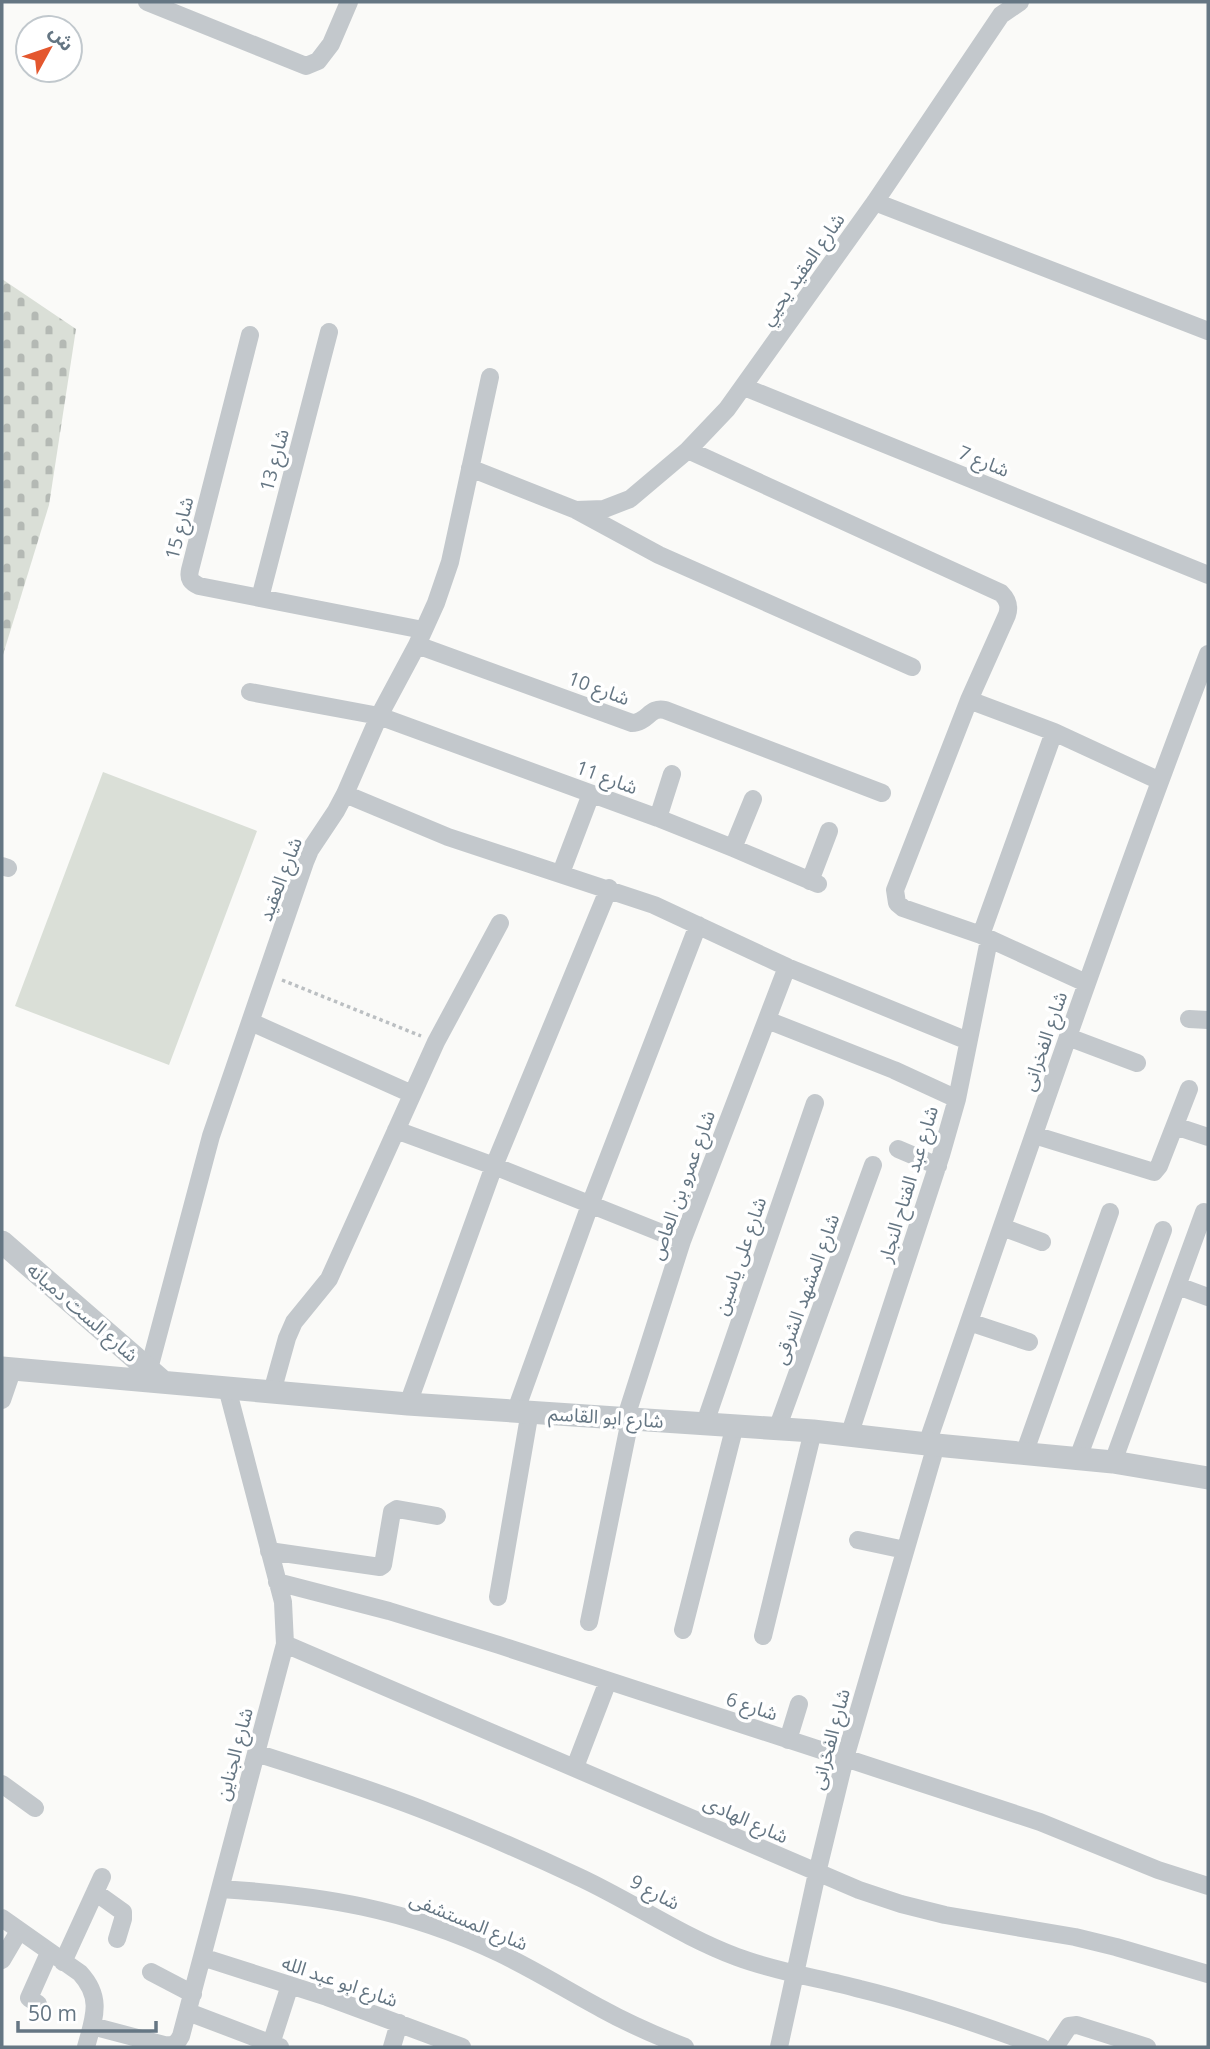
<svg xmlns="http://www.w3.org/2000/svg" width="1210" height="2049" font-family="'Open Sans','Noto Sans Arabic',sans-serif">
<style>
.cemetery{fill:url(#cemetery-stones)}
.pitch{fill:#dadfd7}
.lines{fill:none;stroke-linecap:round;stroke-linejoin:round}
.path{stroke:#bbbfc2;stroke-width:3.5;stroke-dasharray:3.5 3.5;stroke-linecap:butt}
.minor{stroke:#c3c8cc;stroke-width:18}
.tertiary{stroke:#c3c8cc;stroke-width:23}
.labels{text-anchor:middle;stroke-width:7;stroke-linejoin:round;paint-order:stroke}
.street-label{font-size:19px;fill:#657683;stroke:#fff}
</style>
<defs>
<pattern id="cemetery-stones" width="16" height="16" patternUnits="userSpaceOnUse" patternTransform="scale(1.75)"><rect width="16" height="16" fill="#dadfd7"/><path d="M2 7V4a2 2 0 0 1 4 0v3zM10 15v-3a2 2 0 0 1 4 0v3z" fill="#b4b9b4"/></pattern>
</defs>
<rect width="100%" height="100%" fill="#fafaf8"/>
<path class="cemetery" d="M 2,279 L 76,329 L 49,505 L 2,658 Z"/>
<path class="pitch" d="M 103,772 L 257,831 L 169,1065 L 15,1006 Z"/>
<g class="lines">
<path class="path" d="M 282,980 L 421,1036"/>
<path class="minor" d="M 147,2 L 306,66 L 318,61 L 331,44 L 349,2
M 875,202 L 1208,331
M 250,335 L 190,570 C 188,579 191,582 199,586 L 423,630
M 744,387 L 1208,575
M 688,450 L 1001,593 C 1008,600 1010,606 1007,615 L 969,700 L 895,890 L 897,903 L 903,908 L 981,935 L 1086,983
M 470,468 L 576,510 L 659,555 L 912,667
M 576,510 L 604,509 L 630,499 L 688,450 L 727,409 L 875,202 L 1001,15 L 1020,2
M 260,598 L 329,332
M 417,645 L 632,723 C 647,723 650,706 665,710 L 882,793
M 250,692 L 379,716 L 658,818 L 733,848 L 818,884
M 969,700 L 1054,732 L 1160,781
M 345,794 L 448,837 L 654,905 L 787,967 L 968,1041
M 658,818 L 672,774
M 733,848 L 753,799
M 2,866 L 8,868
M 561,873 L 591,794
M 810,881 L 829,831
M 981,935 L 1054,732
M 1189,1019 L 1208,1020
M 767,1020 L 894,1070 L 957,1099
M 251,1022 L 412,1094
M 1068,1037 L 1137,1063
M 1175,1126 L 1208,1137
M 396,1130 L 494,1166 L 682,1241
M 1034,1135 L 1154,1172 L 1159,1166 L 1189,1089
M 898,1149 L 938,1166
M 1002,1227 L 1042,1242
M 1178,1286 L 1208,1297
M 969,1322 L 1029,1342
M 149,1369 L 211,1136 L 305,862 L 310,850 L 336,811 L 345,794 L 379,716 L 417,645 L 436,603 L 450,562 L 490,377
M 272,1392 L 287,1338 L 294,1322 L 329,1279 L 436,1042 L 500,923
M 2,1400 L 13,1368
M 408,1404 L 494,1166 L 609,888
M 516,1410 L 590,1205 L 698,925
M 625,1420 L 682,1241 L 787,967
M 705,1423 L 815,1103
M 777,1429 L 873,1165
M 849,1436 L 941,1155 L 957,1099 L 989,940
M 927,1444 C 1018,1180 1108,915 1208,654
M 1024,1454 L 1110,1212
M 1078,1458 L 1163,1230
M 1113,1462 L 1204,1212
M 858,1540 L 905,1550
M 269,1551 L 380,1567 L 383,1565 L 392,1512 L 397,1509 L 437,1516
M 277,1582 L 389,1611 L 499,1645 L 845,1758 L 1040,1822 L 1158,1870 L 1208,1886
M 498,1597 L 530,1411
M 589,1622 L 630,1420
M 683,1630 L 735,1425
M 763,1636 L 813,1431
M 285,1644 L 859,1890 L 901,1904 L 945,1915 L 1075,1937 L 1116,1947 L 1208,1974
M 788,1740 L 799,1704
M 256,1753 C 315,1772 374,1790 431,1813 C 482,1833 532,1855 581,1878 C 634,1903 683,1937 737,1957 C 777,1972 819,1978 860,1989 C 922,2004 982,2025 1041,2047
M 575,1767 L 608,1681
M 2,1784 L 35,1808
M 220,1889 C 321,1895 407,1909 499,1953 C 535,1970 568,1991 602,2009 C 629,2024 657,2036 685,2047
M 95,1892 L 123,1912 L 123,1919 L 117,1939
M 2,1918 L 80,1973 C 103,1998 94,2018 86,2047
M 202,1957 L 327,1997 L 462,2047
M 2,1960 L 19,1931
M 63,1962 L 102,1877
M 151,1972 L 193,1994
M 38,2004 L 29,1998 L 49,1953
M 188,2012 L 280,2047
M 92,2026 L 164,2045 C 173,2046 177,2044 181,2036 L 285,1644 L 283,1602 L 227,1388
M 271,2044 L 290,1985
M 392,2047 L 399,2023
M 779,2047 L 817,1873 L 845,1758 L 936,1445
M 1055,2047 L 1069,2026 L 1077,2025 L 1147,2047"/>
<path class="tertiary" d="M 2,1242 L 163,1382
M 2,1368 L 408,1404 L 813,1431 L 936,1445 L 1113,1462 L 1208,1478"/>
</g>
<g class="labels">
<g class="street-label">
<text transform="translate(802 269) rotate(-55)" y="7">شارع العقيد يحيي</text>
<text transform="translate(274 460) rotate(-75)" y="7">شارع 13</text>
<text transform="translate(984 461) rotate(22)" y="7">شارع 7</text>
<text transform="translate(179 528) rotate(-76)" y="7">شارع 15</text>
<text transform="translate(599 688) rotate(20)" y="7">شارع 10</text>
<text transform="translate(607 777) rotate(20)" y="7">شارع 11</text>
<text transform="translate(280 879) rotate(-69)" y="7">شارع العقيد</text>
<text transform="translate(1044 1041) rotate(-71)" y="7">شارع الفخرانى</text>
<text transform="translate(908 1184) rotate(-73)" y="7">شارع عبد الفتاح النجار</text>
<text transform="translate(682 1185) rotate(-70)" y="7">شارع عمرو بن العاص</text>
<text transform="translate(740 1256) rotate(-71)" y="7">شارع على ياسين</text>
<text transform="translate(806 1289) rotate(-70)" y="7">شارع المشهد الشرقى</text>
<text transform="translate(83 1312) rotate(41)" y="7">شارع الست دميانه</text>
<text transform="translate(606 1417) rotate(4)" y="7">شارع ابو القاسم</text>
<text transform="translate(752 1706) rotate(18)" y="7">شارع 6</text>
<text transform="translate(830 1739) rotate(-75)" y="7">شارع الفخرانى</text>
<text transform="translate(234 1754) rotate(-75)" y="7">شارع الجناين</text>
<text transform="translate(746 1819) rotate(24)" y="7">شارع الهادى</text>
<text transform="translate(655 1892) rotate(28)" y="7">شارع 9</text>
<text transform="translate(469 1921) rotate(22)" y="7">شارع المستشفى</text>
<text transform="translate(340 1981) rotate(19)" y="7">شارع ابو عبد الله</text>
</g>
</g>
<rect width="1210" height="2049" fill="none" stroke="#657683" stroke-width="7"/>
<g transform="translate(49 49) rotate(50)"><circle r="33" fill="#ffffff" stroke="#c1c8cd" stroke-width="2"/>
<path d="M0-5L12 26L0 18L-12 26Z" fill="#e4572e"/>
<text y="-10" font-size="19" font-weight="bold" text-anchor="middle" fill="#657683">ش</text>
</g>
<path d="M18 2021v10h138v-10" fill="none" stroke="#657683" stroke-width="3.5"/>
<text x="28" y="2021" font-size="21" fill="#657683" stroke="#ffffff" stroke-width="5" paint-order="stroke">50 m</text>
</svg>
